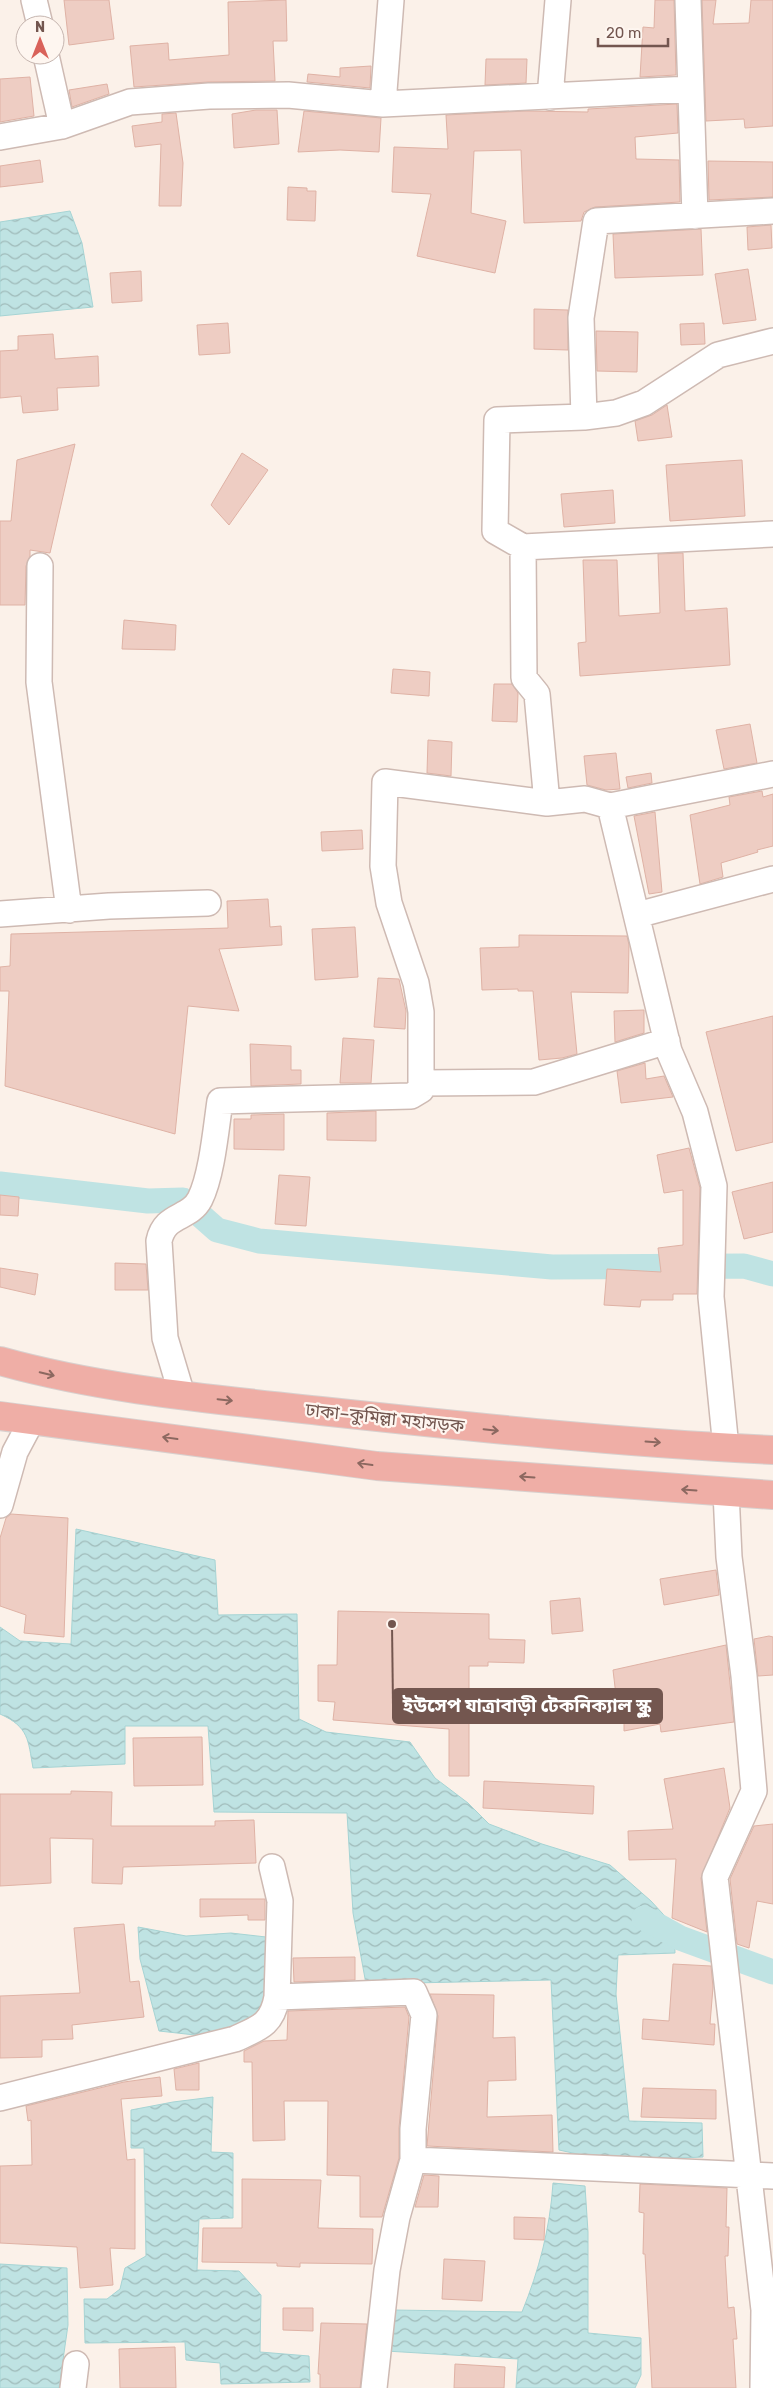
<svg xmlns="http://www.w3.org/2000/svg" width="773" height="2388" font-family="Rubik,'Noto Sans Bengali',sans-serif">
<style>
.water{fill:url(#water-waves);stroke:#a6d4d4}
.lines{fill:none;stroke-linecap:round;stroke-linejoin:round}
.canal{stroke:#bfe3e3;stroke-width:25}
.building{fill:#eecdc3;stroke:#dfb2a5}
.minor-casing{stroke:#cebab3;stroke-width:28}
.highway-casing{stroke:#d8d0ce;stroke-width:30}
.minor{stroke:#fff;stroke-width:25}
.highway{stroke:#efaea6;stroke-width:28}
.oneway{stroke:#8c6860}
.labels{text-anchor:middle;stroke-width:4.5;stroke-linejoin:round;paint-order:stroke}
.street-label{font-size:18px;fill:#73564f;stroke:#fef6f0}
.leader{fill:none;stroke:#73564f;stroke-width:2}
.callout-dot{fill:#73564f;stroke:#fef6f0;stroke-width:2}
.callout{fill:#73564f;stroke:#73564f;stroke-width:2}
.callout-label{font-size:19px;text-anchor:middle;font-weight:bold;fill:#fff}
</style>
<defs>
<pattern id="water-waves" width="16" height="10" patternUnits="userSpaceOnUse" patternTransform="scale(1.25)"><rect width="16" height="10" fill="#bfe3e3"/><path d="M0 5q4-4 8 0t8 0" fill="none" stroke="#a0bbba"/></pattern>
</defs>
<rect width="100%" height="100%" fill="#fbf1e9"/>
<path class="water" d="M 70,211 L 82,243 L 93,307 L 0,316 L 0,222 Z
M 76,1529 L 215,1560 L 218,1615 L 297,1614 L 299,1719 L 326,1732 L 410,1742 L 435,1778 L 468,1803 L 489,1824 L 542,1844 L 610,1865 L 651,1901 L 674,1926 L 675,1953 L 618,1955 L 616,1994 L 629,2121 L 702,2123 L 703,2157 L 609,2161 L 559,2150 L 551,1980 L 366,1984 L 353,1913 L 347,1813 L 214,1812 L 208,1726 L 125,1726 L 125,1764 L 33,1768 C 28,1740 29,1727 0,1714 L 0,1627 L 20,1641 L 71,1644 Z
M 138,1927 L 186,1936 L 231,1933 L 266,1937 L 268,1975 L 264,2014 L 246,2028 L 195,2035 L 159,2031 L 140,1959 Z
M 213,2097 L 211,2152 L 233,2153 L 233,2218 L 199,2219 L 197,2270 L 239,2271 L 261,2295 L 260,2352 L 309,2356 L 310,2382 L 221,2384 L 220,2363 L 186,2360 L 185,2342 L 85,2343 L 84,2299 L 107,2299 L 120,2289 L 125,2268 L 146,2256 L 144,2148 L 131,2148 L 131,2110 L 173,2102 Z
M 553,2183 L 585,2186 L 588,2232 L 588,2333 L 641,2338 L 641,2375 L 635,2388 L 516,2388 L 518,2359 L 386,2351 L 394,2310 L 522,2312 C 539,2270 550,2229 553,2183 Z
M 0,2264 L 67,2268 L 68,2325 L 59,2388 L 0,2388 Z"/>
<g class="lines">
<path class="canal" d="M 0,1184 L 148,1201 L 183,1200 L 217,1230 L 259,1241 L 552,1267 L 744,1266 L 773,1274
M 644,1918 L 680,1938 L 773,1972"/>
</g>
<path class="building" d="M 64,0 L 109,0 L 114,39 L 69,45 Z
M 286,0 L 287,41 L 273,41 L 275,81 L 208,82 L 134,87 L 130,46 L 168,43 L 169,60 L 229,55 L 228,2 Z
M 655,0 L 674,0 L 676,75 L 640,77 L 643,27 L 654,28 Z
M 702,0 L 716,0 L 713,24 L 749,23 L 751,0 L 773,0 L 773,126 L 745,128 L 744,119 L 706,121 Z
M 486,59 L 527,59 L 526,83 L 485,85 Z
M 371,66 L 370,88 L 307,82 L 308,74 L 340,77 L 340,68 Z
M 30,77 L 34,116 L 0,122 L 0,79 Z
M 107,84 L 109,94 L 72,107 L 69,90 Z
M 677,104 L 678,133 L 635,137 L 636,159 L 679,160 L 680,202 L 595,207 L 584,212 L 581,221 L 524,223 L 521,150 L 474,151 L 471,213 L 506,221 L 495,273 L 417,256 L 431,194 L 392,192 L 394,147 L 448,149 L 446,115 L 526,111 L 588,112 L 588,109 Z
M 256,110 L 277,110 L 279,144 L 234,148 L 232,114 Z
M 304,111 L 381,118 L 379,152 L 340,150 L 298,152 Z
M 176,113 L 183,163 L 181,206 L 159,206 L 161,144 L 135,147 L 132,126 L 162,122 L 162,114 Z
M 40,160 L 43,182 L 0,187 L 0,166 Z
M 708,161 L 773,162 L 773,197 L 709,200 Z
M 288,187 L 307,188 L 307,191 L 316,191 L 315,221 L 287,220 Z
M 771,225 L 772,248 L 748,250 L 747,227 Z
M 701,229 L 703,275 L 615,278 L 613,234 Z
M 748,269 L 756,320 L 723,324 L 715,274 Z
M 141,271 L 142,301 L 112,303 L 110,273 Z
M 534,309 L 568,310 L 568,350 L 534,349 Z
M 228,323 L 230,353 L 199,355 L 197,325 Z
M 704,323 L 705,344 L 681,345 L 680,324 Z
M 596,331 L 638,332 L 637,372 L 597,371 Z
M 53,334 L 55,359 L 98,356 L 99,386 L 57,388 L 58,410 L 23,413 L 21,396 L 0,398 L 0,351 L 18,350 L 18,336 Z
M 667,405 L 672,437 L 638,441 L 635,421 L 652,415 Z
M 75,444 L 50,553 L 30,550 L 30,556 L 26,566 L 25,605 L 0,605 L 0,521 L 11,521 L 17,460 Z
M 242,453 L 268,470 L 229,525 L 211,505 Z
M 742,460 L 745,516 L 670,521 L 666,465 Z
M 613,490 L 615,523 L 564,527 L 561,494 Z
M 683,553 L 685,611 L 727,608 L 730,665 L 580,676 L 578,643 L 586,642 L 583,560 L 617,560 L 619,616 L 660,613 L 658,554 Z
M 124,620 L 176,625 L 175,650 L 122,649 Z
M 393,669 L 430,672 L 429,696 L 391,693 Z
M 494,684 L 512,684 L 518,693 L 517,722 L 492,721 Z
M 750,724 L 757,763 L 724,769 L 716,730 Z
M 428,740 L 452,742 L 451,776 L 427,773 Z
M 616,753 L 620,789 L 606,790 L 587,785 L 584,756 Z
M 651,773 L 652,783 L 628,788 L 626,777 Z
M 762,791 L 763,797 L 773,794 L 773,846 L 757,850 L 758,852 L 721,863 L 723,877 L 700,884 L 690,815 L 730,805 L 729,797 Z
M 655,812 L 662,892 L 649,894 L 634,816 Z
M 362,830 L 363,849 L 322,851 L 321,832 Z
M 268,899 L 270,927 L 281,926 L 282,945 L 219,949 L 239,1011 L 188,1006 L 175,1134 L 5,1086 L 9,991 L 0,991 L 0,967 L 10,966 L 11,934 L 228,928 L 227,901 Z
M 355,927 L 358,977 L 315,980 L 312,929 Z
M 519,935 L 627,936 L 629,945 L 628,993 L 571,992 L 577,1054 L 562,1058 L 539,1060 L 533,991 L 518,991 L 518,989 L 482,990 L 480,948 L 519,947 Z
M 378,978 L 399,979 L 406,1011 L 405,1029 L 374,1027 Z
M 644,1010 L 644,1033 L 615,1042 L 614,1011 Z
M 773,1016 L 773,1142 L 736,1151 L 706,1032 Z
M 343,1038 L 374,1040 L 371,1083 L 340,1083 Z
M 250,1044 L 291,1046 L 291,1070 L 301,1070 L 301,1084 L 251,1086 Z
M 645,1063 L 646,1079 L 664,1076 L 673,1097 L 621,1103 L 617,1071 Z
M 376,1111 L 376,1141 L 327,1140 L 327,1113 Z
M 284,1114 L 284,1150 L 234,1149 L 234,1119 L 251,1119 L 251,1115 Z
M 689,1148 L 700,1188 L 697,1294 L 673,1294 L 673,1300 L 641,1300 L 640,1307 L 604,1305 L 607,1269 L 661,1272 L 658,1248 L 683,1245 L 683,1190 L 664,1193 L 657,1155 Z
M 279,1175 L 310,1177 L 306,1226 L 275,1224 Z
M 773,1182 L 773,1232 L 744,1239 L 732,1192 Z
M 0,1195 L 19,1197 L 18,1216 L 0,1215 Z
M 115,1263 L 146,1264 L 148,1290 L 115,1290 Z
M 0,1268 L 38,1274 L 35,1295 L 0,1287 Z
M 11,1514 L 68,1518 L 64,1637 L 24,1633 L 26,1615 L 0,1606 L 0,1538 L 6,1518 Z
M 716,1570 L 719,1595 L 664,1605 L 660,1579 Z
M 580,1598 L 583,1631 L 552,1634 L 550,1601 Z
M 338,1611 L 489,1614 L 489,1639 L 525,1640 L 524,1663 L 488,1662 L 488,1666 L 469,1666 L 469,1776 L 449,1776 L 449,1729 L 333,1720 L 335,1702 L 318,1701 L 318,1665 L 337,1665 Z
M 769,1636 L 773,1637 L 773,1675 L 758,1676 L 754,1639 Z
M 726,1645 L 734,1722 L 661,1732 L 660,1724 L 624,1731 L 624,1704 L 617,1704 L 613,1670 Z
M 202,1737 L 203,1785 L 134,1786 L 133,1738 Z
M 724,1768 L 730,1808 L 701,1878 L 707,1932 L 672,1918 L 676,1859 L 629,1860 L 628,1831 L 673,1829 L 664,1779 Z
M 484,1781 L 594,1786 L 593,1814 L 483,1808 Z
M 71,1791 L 112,1792 L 111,1826 L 215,1826 L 215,1821 L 254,1820 L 256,1863 L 123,1867 L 122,1884 L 92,1883 L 93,1839 L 50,1838 L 51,1883 L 0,1886 L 0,1794 L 71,1794 Z
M 773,1824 L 773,1904 L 757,1901 L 749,1948 L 737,1944 L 730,1879 L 754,1826 Z
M 200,1899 L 265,1899 L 265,1920 L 248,1920 L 248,1915 L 200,1917 Z
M 124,1924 L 130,1982 L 139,1981 L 144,2017 L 72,2025 L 73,2039 L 42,2040 L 42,2057 L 0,2058 L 0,1996 L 80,1993 L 74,1928 Z
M 355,1957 L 355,1980 L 294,1982 L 293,1958 Z
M 673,1964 L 711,1966 L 713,1987 L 710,2024 L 715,2024 L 714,2045 L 642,2039 L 643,2019 L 669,2021 Z
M 430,1994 L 494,1995 L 493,2038 L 515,2037 L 516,2080 L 488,2081 L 487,2117 L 552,2115 L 553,2152 L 427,2146 L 438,2016 Z
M 405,2007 L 409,2017 L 399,2128 L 399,2158 L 382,2217 L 360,2217 L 360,2176 L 327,2175 L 328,2101 L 284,2101 L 285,2140 L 253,2141 L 252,2062 L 244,2062 L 244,2051 L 264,2041 L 287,2040 L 288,2011 Z
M 199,2063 L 199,2090 L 176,2090 L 174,2069 Z
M 160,2077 L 162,2096 L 121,2099 L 127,2160 L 135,2159 L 135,2249 L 110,2248 L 113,2285 L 80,2288 L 77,2247 L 0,2243 L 0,2166 L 32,2165 L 31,2120 L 28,2121 L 26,2106 L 124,2082 Z
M 643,2088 L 716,2090 L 716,2119 L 641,2117 Z
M 424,2175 L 439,2176 L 438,2207 L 415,2207 Z
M 242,2179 L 321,2180 L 318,2228 L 373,2229 L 372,2264 L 300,2263 L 300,2267 L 277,2266 L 277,2263 L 202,2262 L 203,2228 L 242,2228 Z
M 640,2184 L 727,2188 L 726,2227 L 729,2227 L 728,2256 L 725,2256 L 728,2308 L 734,2307 L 737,2339 L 733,2339 L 736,2388 L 652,2388 L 645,2254 L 643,2254 L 644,2213 L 639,2212 Z
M 514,2217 L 545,2218 L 544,2240 L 514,2239 Z
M 444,2259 L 485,2261 L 482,2301 L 442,2299 Z
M 283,2308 L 313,2308 L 313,2331 L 283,2330 Z
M 321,2323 L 367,2324 L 360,2388 L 320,2388 L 320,2374 L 318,2374 Z
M 175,2347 L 176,2388 L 120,2388 L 119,2349 Z
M 455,2364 L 505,2367 L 504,2388 L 454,2388 Z"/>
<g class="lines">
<defs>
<path id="minor" d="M 34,0 L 40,25
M 688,0 L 695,216
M 46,55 L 62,126
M 550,97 L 558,0
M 383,104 L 391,0
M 0,137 L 62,126 L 130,102 L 209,96 L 288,95 L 383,104 L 690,89
M 584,417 L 616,413 L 644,403 L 718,355 L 773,341
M 523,547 L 773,534
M 40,566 L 39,682 L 69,910
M 610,806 L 773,774
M 0,914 L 109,906 L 208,903
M 637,915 L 773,879
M 423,1083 L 534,1082 L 667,1041
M 182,1395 L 165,1338 L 159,1241 C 165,1213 189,1220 200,1199 C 212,1175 216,1128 220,1101 L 411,1096 L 421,1090 L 421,1012 L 416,983 L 389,903 L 383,866 L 385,782 L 547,803
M 726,1448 L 711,1297 L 714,1186 L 695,1112 L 669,1051 L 610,806 L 585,799 L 547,803 L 537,694 L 524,678 L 523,547 L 495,531 L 497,420 L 584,417 L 581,318 L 596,221 L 773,211
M 726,1492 L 729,1557 L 744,1676 L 754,1791 L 715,1877 L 764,2310 L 763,2388
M 0,1505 L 15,1452 L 32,1420
M 277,1997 L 414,1992 L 424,2015 L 413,2129 L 413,2160 L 397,2217 L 387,2270 L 374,2388
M 0,2098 L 235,2039 C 259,2028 272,2025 277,1997 L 280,1901 L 272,1867
M 413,2160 L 773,2176
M 73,2388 L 76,2364"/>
<path id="highway" d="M 0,1361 C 104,1390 213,1399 321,1411 C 471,1427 622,1443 773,1450
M 0,1416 L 377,1466 L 773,1495"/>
</defs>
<use href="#minor" class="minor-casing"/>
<use href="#highway" class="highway-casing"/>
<use href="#minor" class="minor"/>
<use href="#highway" class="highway"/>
</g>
<defs><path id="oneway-shaft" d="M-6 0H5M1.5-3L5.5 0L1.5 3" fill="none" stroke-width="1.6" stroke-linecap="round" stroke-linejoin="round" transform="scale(1.25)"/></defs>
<g class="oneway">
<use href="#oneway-shaft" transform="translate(47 1374) rotate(13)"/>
<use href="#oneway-shaft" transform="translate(225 1400) rotate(6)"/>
<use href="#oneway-shaft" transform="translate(491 1430) rotate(6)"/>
<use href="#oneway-shaft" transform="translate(170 1438) rotate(-172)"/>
<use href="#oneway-shaft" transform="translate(653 1442) rotate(4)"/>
<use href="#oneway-shaft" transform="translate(365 1464) rotate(-172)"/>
<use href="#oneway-shaft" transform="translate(527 1477) rotate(-176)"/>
<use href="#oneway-shaft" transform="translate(689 1490) rotate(-176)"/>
</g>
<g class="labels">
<g class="street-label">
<text transform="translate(385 1418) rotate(6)" y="6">ঢাকা–কুমিল্লা মহাসড়ক</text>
</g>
</g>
<path class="leader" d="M392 1624L393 1706"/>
<circle class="callout-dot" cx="392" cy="1624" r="5"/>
<rect class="callout" x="393" y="1689" width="269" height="34" rx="5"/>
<g class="callout-label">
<text x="527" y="1712">ইউসেপ যাত্রাবাড়ী টেকনিক্যাল স্কুল</text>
</g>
<g transform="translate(40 40)"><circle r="24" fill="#fef6f0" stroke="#c6b6b0"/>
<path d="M0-4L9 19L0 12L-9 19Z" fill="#d9625a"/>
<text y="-8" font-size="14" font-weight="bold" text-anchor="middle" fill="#73564f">N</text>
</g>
<path d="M598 38v8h70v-8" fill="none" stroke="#73564f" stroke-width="2.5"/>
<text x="606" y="38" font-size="15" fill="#73564f" stroke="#fef6f0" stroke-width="4" paint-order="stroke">20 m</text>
</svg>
